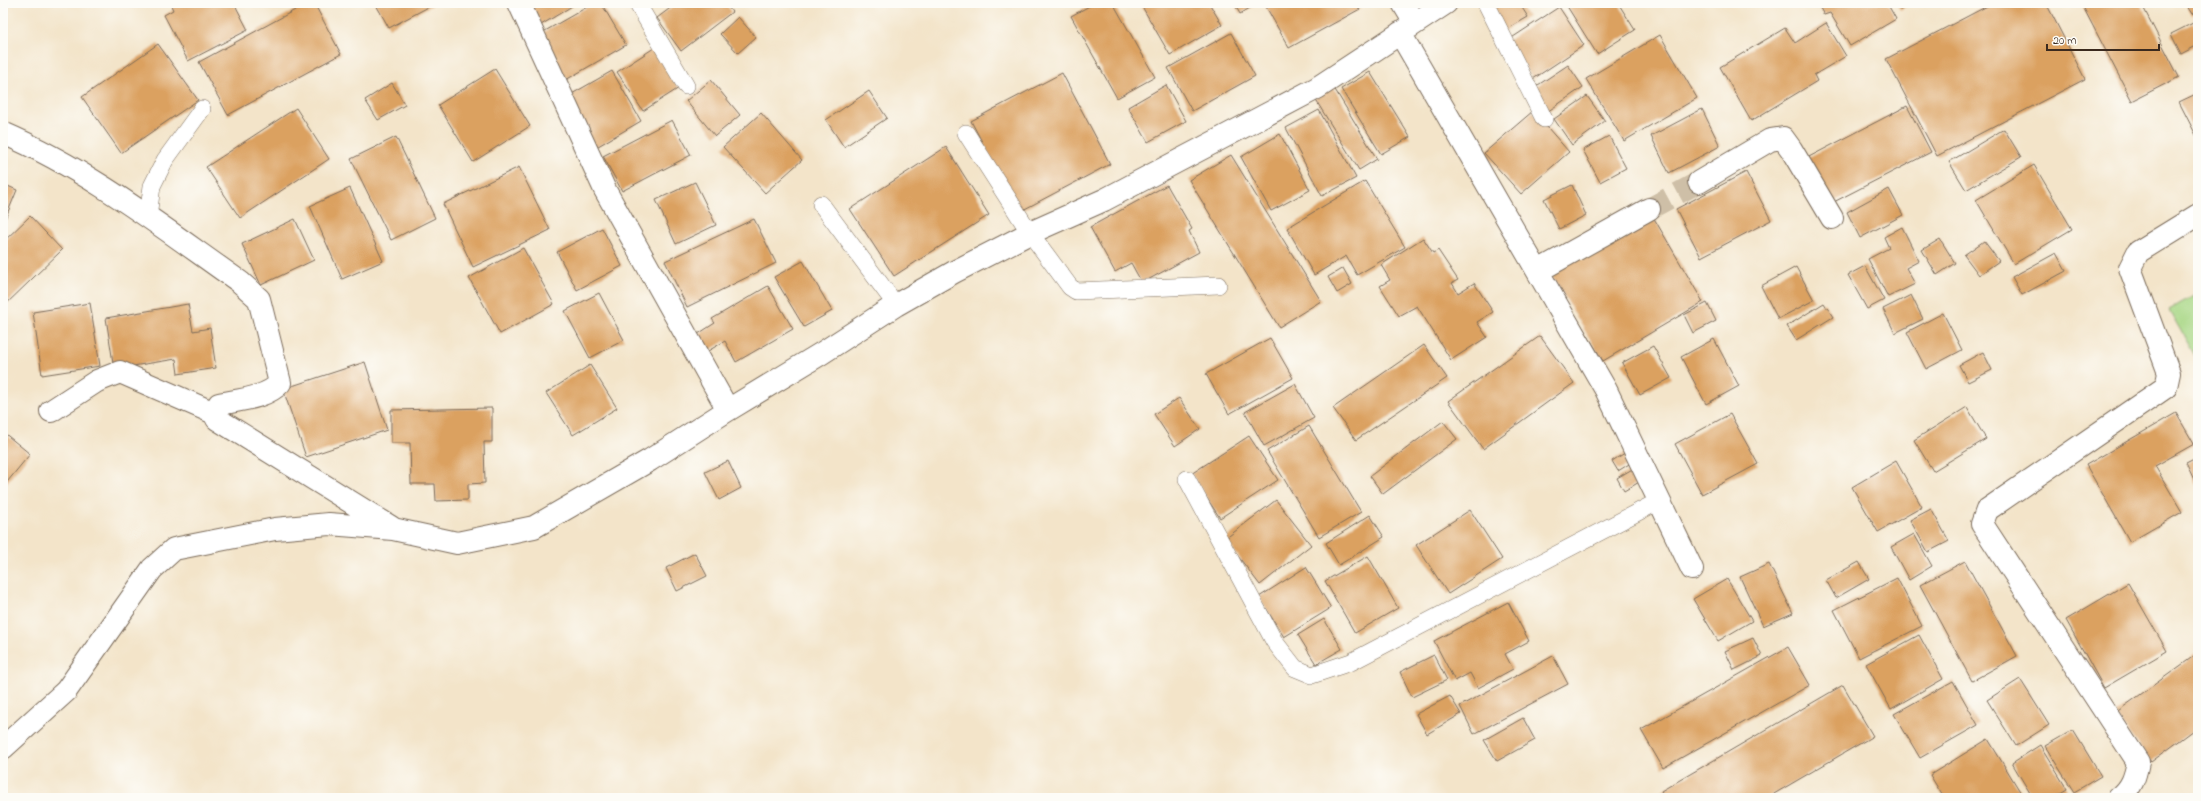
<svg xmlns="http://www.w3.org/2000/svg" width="2201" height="801" font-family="'Indie Flower',sans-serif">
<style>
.green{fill:#a8d785;stroke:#728052}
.building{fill:#dba161}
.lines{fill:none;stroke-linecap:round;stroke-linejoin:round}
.minor-tunnel{stroke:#cebfa7;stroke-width:22;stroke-dasharray:22 11;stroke-linecap:butt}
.service-casing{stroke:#7b6b5a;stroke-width:18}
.minor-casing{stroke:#7b6b5a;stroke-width:24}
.service{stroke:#fff;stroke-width:17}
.minor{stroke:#fff;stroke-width:22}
</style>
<rect width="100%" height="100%" fill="#fdfcf7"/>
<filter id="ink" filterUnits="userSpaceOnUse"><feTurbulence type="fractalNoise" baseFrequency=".025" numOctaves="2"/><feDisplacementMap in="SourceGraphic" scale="8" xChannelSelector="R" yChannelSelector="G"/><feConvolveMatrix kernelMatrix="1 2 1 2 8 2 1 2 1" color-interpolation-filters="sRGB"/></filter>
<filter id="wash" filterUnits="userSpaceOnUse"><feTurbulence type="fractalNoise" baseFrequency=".012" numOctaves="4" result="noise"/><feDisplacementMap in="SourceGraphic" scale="16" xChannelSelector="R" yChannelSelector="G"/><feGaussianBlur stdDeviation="0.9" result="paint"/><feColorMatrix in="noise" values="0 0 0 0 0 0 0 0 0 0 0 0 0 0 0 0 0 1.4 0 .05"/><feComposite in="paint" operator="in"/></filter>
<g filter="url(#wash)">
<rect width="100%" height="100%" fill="#f3e4c9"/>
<path class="green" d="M 2198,293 L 2198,361 L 2169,310 Z"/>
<g id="blocks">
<path class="building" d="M 170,3 L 234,3 L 248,30 L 188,61 L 164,15 L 173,10 Z
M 308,3 L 314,3 L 341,54 L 228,115 L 199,62 Z
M 375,3 L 436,3 L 389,28 Z
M 528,3 L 577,3 L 541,25 Z
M 594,3 L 601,3 L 626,45 L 564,81 L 538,35 Z
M 677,3 L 725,3 L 732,12 L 681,51 L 657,18 Z
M 1095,3 L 1113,3 L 1155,77 L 1117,98 L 1071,16 Z
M 1140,3 L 1209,3 L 1222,25 L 1170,55 Z
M 1234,3 L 1258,3 L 1240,14 Z
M 1264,3 L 1356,3 L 1360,9 L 1289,48 Z
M 1492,3 L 1519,3 L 1528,17 L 1504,31 Z
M 1565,3 L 1618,3 L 1635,30 L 1597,54 Z
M 1817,3 L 1887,3 L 1896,19 L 1850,46 L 1830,13 L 1824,15 Z
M 1896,3 L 1912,3 L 1900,10 Z
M 1993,3 L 2046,3 L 2085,79 L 1937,156 L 1886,59 Z
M 2081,3 L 2141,3 L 2179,77 L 2132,101 Z
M 2185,3 L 2198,3 L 2198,11 L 2192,14 Z
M 1559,7 L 1584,45 L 1533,79 L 1507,41 Z
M 738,17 L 756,37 L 738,53 L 720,34 Z
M 1826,23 L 1846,56 L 1814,75 L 1817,81 L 1751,121 L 1720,67 L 1785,28 L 1795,43 Z
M 2193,23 L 2198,31 L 2198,45 L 2181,54 L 2171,34 Z
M 1231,33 L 1255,76 L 1192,111 L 1168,68 Z
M 1660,35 L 1697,98 L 1624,141 L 1586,79 Z
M 158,44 L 198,100 L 121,153 L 82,97 Z
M 654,48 L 679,88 L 643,111 L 617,72 Z
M 1568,65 L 1583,87 L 1547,112 L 1532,89 Z
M 495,69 L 530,126 L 473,162 L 438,105 Z
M 612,71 L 641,121 L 593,149 L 563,99 Z
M 1370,72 L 1410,137 L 1381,154 L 1341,89 Z
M 1062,73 L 1110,164 L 1019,212 L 971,121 Z
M 711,80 L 740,115 L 715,136 L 686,101 Z
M 392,83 L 405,105 L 378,120 L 365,100 Z
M 1331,83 L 1377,159 L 1359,170 L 1312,94 Z
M 1166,85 L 1186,121 L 1148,142 L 1128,107 Z
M 869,91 L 887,118 L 844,147 L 826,120 Z
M 2198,93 L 2198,139 L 2179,102 Z
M 1587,96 L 1605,121 L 1572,145 L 1554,119 Z
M 1907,106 L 1931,152 L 1826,206 L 1803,160 Z
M 296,108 L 329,159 L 240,218 L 206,167 Z
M 1702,109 L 1720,146 L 1669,173 L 1651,136 Z
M 1319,110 L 1356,178 L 1322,196 L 1286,128 Z
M 1533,111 L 1569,152 L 1521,194 L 1484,153 Z
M 761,113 L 802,160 L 765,193 L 723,147 Z
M 672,120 L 691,155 L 622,191 L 603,156 Z
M 2004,129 L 2021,157 L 1966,190 L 1949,162 Z
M 1280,134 L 1310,190 L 1271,211 L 1241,157 Z
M 1609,136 L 1626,168 L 1600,182 L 1583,150 Z
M 396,137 L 435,218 L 391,240 L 351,159 Z
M 946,147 L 989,215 L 894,276 L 850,209 Z
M 1231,155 L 1321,301 L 1279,327 L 1189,180 Z
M 2034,165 L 2072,229 L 2014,264 L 1976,200 Z
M 519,167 L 550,230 L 473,267 L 443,204 Z
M 1746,172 L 1771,220 L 1701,257 L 1676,209 Z
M 1365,181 L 1405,247 L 1357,275 L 1346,256 L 1314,275 L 1287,228 Z
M 695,182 L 716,225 L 676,244 L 656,200 Z
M 3,184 L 17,190 L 3,224 Z
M 1167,185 L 1192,229 L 1189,231 L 1199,252 L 1142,283 L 1131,263 L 1115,272 L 1090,227 Z
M 1572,185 L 1586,215 L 1559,229 L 1544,199 Z
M 350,188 L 383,261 L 342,279 L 310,206 Z
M 1889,189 L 1903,215 L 1860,238 L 1847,212 Z
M 1652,215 L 1703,302 L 1603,361 L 1551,274 Z
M 30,216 L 62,250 L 3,307 L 3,242 Z
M 295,219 L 314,260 L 261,285 L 242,244 Z
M 754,219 L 776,263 L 687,307 L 665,261 Z
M 1902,227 L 1919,261 L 1906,268 L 1915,284 L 1888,297 L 1868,259 L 1889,248 L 1884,237 Z
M 602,228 L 622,266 L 577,290 L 557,252 Z
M 1423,238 L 1433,253 L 1438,250 L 1458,280 L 1452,283 L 1458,293 L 1474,283 L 1493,312 L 1477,322 L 1487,337 L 1451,360 L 1417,306 L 1399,316 L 1380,286 L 1390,280 L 1381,265 Z
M 1940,239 L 1955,263 L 1937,275 L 1922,250 Z
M 1984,241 L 1999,261 L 1979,275 L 1964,255 Z
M 523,248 L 554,304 L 500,334 L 469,278 Z
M 2056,253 L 2066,271 L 2022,295 L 2012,277 Z
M 803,261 L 832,311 L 804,327 L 774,277 Z
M 1865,266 L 1884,300 L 1867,309 L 1848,275 Z
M 1796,267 L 1814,300 L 1778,319 L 1761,286 Z
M 1343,268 L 1352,284 L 1337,293 L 1328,277 Z
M 768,286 L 793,329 L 736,362 L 725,341 L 708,351 L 698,334 L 715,323 L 712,319 Z
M 599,293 L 624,340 L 590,358 L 565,311 Z
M 1911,295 L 1923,319 L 1895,333 L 1883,309 Z
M 90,303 L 100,366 L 42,375 L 33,312 Z
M 1707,303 L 1716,321 L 1693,333 L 1684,315 Z
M 1824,303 L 1833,317 L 1796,340 L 1787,326 Z
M 188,304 L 193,331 L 210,328 L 216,368 L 178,374 L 176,359 L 114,369 L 106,318 Z
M 1943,313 L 1962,350 L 1926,369 L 1907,332 Z
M 1540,336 L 1574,383 L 1483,449 L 1448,401 Z
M 1270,338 L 1293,378 L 1229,414 L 1206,374 Z
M 1714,339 L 1739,386 L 1706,404 L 1681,357 Z
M 1424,345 L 1447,378 L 1356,440 L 1333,408 Z
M 1653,346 L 1671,378 L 1640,395 L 1622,363 Z
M 1983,352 L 1992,370 L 1968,382 L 1959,365 Z
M 365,362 L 387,430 L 306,457 L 283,389 Z
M 590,365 L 617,408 L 573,435 L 546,393 Z
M 1295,384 L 1314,418 L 1264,446 L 1245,412 Z
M 1179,398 L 1200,429 L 1175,446 L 1154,414 Z
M 1967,407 L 1986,439 L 1933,471 L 1914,440 Z
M 492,408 L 492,442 L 484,442 L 485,483 L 468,484 L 468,500 L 436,501 L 435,484 L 411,484 L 410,443 L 391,443 L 391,410 Z
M 2176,413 L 2194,444 L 2155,466 L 2182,512 L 2130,542 L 2086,465 Z
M 1730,414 L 1758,464 L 1702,494 L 1675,444 Z
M 1443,421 L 1457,439 L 1383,494 L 1370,476 Z
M 1309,426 L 1361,512 L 1319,537 L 1267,451 Z
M 3,432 L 30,454 L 3,487 Z
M 1249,436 L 1278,480 L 1220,518 L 1191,474 Z
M 1628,451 L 1634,461 L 1618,471 L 1612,461 Z
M 2198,457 L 2198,488 L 2186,463 Z
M 728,461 L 741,488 L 719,500 L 705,472 Z
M 1896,461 L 1922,507 L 1878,532 L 1852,487 Z
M 1634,468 L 1641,481 L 1624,491 L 1617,478 Z
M 1276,500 L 1311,545 L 1260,585 L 1225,539 Z
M 1931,509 L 1949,541 L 1928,552 L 1910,520 Z
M 1470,510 L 1502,559 L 1448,594 L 1416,545 Z
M 1370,515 L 1384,537 L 1339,565 L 1326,543 Z
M 1914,534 L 1932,566 L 1909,580 L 1891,547 Z
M 695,553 L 707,576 L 677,591 L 666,568 Z
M 1368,556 L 1398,608 L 1355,633 L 1325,581 Z
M 1965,561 L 2017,656 L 1972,681 L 1920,585 Z
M 1859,562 L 1869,579 L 1836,598 L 1826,580 Z
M 1769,564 L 1793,613 L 1763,626 L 1740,577 Z
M 1306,567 L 1331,608 L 1284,637 L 1259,597 Z
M 1897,578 L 1922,626 L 1859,658 L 1834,610 Z
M 1727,579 L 1752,621 L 1718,641 L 1693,599 Z
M 2128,583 L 2167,651 L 2104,688 L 2066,620 Z
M 1508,602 L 1529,641 L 1505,654 L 1513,669 L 1478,688 L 1470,673 L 1455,681 L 1434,641 Z
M 1324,619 L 1342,649 L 1316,664 L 1298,635 Z
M 1919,635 L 1943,679 L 1891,709 L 1866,664 Z
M 1753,638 L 1762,656 L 1734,670 L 1725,651 Z
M 1788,647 L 1810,685 L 1663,768 L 1641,730 Z
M 2198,653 L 2198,727 L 2151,762 L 2115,713 Z
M 1434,655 L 1447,680 L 1412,697 L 1400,672 Z
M 1553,656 L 1568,684 L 1474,734 L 1460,706 Z
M 2020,679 L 2049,725 L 2016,746 L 1987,700 Z
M 1953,681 L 1978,725 L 1920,758 L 1894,714 Z
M 1843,685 L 1873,736 L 1767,798 L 1665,798 L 1661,791 Z
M 1450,696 L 1461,714 L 1427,734 L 1416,714 Z
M 1523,718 L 1535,740 L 1497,761 L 1484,740 Z
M 2073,730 L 2101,776 L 2074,792 L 2045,746 Z
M 1988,739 L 2024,798 L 1944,798 L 1930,775 Z
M 2040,745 L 2067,789 L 2052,798 L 2033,798 L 2012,763 Z"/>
</g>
</g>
<g filter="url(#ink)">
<use href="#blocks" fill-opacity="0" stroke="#7b6b5a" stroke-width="1"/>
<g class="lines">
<path class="minor-tunnel" d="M 1649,209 L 1699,182"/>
<defs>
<path id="service" d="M 637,3 L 686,86
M 1486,3 L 1544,119
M 966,133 L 1030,233 L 1070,287 L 1076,291 L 1218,285
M 821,204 L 896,305
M 148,217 L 152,186 L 165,160 L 202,109
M 1187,479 L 1274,641 L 1295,668 L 1312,675 L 1351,662 L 1659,501"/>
<path id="minor" d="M 1403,3 L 1415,23
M 1400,33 L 1606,390 L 1692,569
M 3,133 C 89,170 163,228 240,282 L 259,299 L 280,383 C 267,398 238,400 219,404 L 214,413 L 217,419 L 391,527
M 1699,182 L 1770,140 L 1783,138 L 1791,149 L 1832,218
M 1538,271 L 1649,209
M 728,410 L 822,353 L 896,305 L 954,272 L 1030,233 L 1104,200 L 1317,88 L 1446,3
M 51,411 L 97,381 L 120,372 L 214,413
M 3,748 L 66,691 L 152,569 L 174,549 L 275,529 L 329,524 L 393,529 L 457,543 L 534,527 L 650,460 L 728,410 L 605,190 L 519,3
M 2119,798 C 2132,788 2135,777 2138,762 L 1982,524 L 1987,510 L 2166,387 L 2169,373 L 2130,268 L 2138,252 L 2198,215"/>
</defs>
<use href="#service" class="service-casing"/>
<use href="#minor" class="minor-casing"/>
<use href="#service" class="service"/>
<use href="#minor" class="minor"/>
</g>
</g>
<rect width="2201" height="801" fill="none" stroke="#fdfcf7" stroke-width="16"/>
<path d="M2047 44v6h112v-6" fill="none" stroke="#3b2a1e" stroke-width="2"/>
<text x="2053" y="44" font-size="12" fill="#3b2a1e" stroke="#fdfcf7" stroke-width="3" paint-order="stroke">20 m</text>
</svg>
